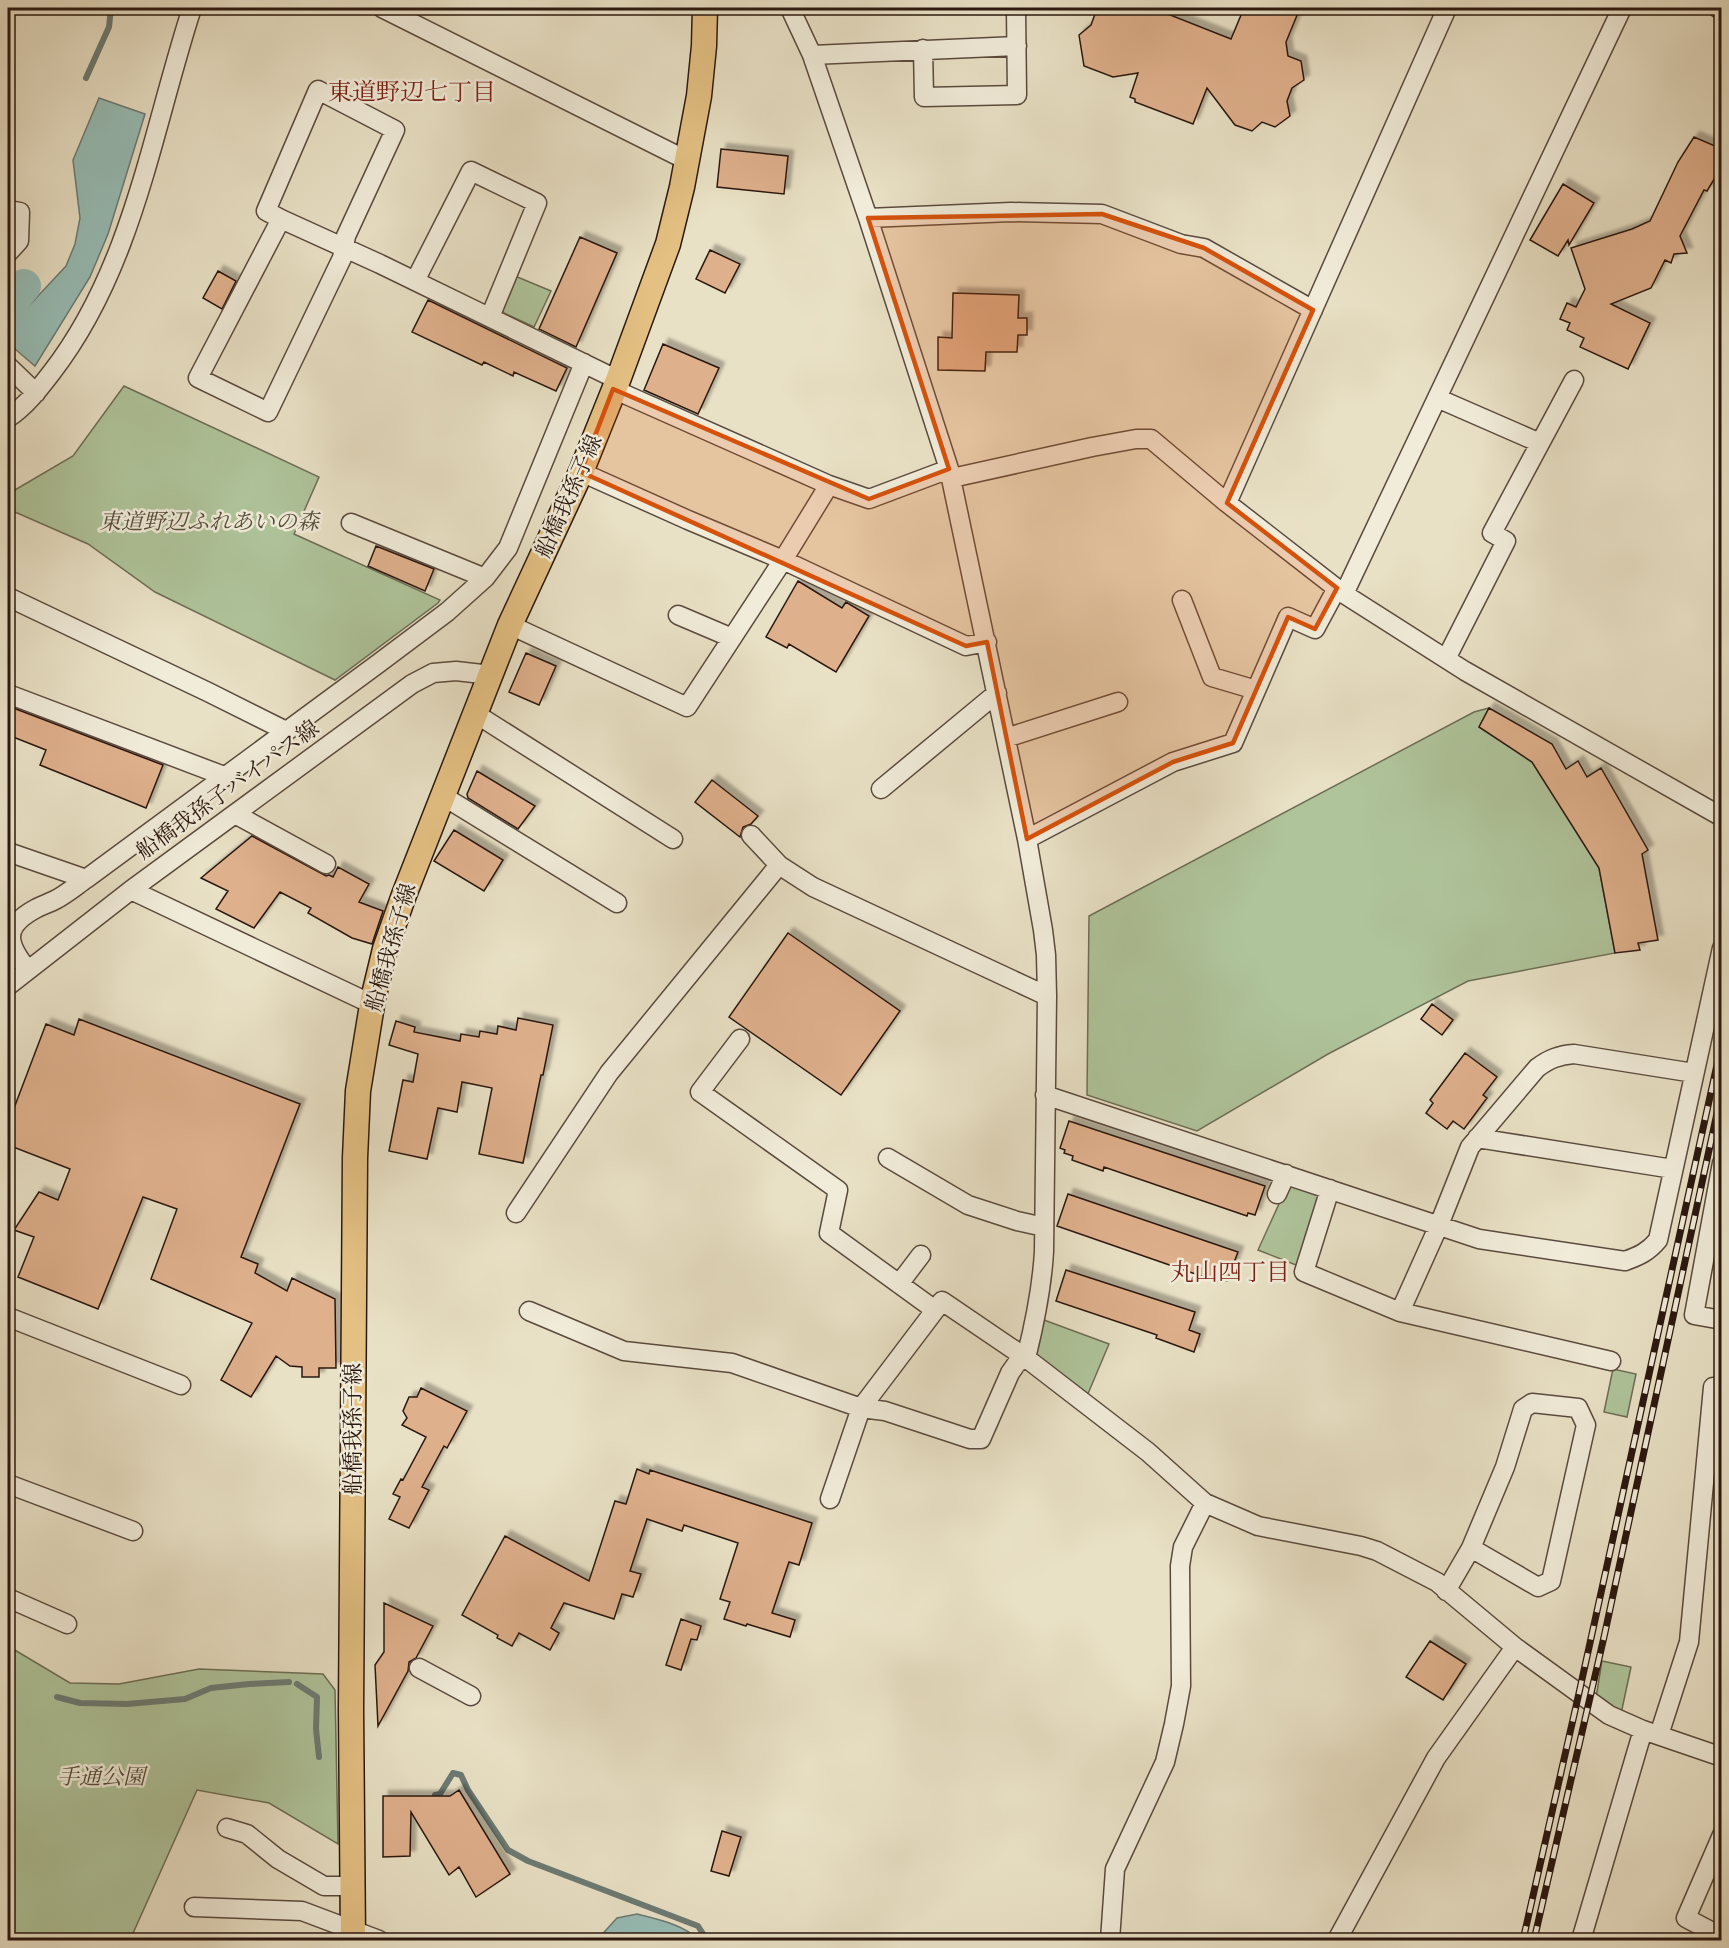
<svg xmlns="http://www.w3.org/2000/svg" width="1729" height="1948" font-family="'Gentium Book Plus','Noto Serif JP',serif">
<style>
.green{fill:#afc49b;stroke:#6d6e56;stroke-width:1.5}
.water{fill:#97bdb6;stroke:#6c7b74;stroke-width:1.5}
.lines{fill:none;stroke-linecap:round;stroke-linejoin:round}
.stream{stroke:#6c7b74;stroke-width:6}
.river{stroke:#97bdb6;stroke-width:34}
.building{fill:#dfb08c;stroke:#2b1810;stroke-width:1.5;filter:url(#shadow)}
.minor-casing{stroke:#5a4a3e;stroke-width:21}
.major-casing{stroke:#2b1810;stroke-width:27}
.minor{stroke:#f1ecda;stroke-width:18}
.major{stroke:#e4c083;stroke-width:24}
.rail-casing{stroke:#2b1810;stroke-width:7}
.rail{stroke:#f1ecda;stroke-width:4.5;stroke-dasharray:14;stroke-linecap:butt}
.marked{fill:#d5520c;fill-opacity:0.2;stroke:#d5520c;stroke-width:4.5;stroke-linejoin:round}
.labels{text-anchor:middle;stroke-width:5;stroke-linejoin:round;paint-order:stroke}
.street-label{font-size:22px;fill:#2b1810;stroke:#f1ecda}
.park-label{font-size:22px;font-style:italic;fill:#534c3a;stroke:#f1ecda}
.neighbourhood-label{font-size:24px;fill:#7a1f14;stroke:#f1ecda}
</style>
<defs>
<filter id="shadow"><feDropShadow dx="5.5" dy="-5.5" stdDeviation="1.5" flood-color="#0004"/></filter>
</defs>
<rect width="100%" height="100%" fill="#e9e1c6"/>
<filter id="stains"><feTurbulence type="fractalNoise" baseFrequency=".00333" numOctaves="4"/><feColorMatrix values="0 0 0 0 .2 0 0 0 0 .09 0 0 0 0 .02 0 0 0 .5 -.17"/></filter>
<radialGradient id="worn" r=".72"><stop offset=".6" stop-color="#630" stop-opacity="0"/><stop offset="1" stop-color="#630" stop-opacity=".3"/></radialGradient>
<path class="green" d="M 515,276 L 551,291 L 534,327 L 504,313 L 500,303 Z
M 124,386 L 319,477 L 294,534 L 440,600 L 438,603 L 335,680 L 155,592 L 88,544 L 8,509 L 8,494 L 73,456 Z
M 1489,708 L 1479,727 L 1532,762 L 1599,868 L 1615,953 L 1468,981 L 1328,1054 L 1197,1131 L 1087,1095 L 1089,916 L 1474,712 Z
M 1289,1182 L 1324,1193 L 1301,1267 L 1258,1250 Z
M 1044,1320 L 1109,1344 L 1087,1396 L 1032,1355 Z
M 1613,1369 L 1636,1374 L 1627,1417 L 1604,1412 Z
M 8,1646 L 70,1683 L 119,1684 L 199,1669 L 323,1674 L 335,1690 L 338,1844 L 269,1803 L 197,1790 L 130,1940 L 8,1940 Z
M 1602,1661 L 1631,1667 L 1621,1714 L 1596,1698 Z"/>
<path class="water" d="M 99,98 L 145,114 L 108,234 L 90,277 L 35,366 L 8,343 L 8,328 L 66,266 L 75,244 L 80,218 L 73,160 Z
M 637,1914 C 656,1919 686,1925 698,1940 L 597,1940 L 617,1918 Z"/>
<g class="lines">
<path class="stream" d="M 86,78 L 109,27 L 111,8
M 297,1684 L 317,1697 L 316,1729 L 319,1757
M 57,1697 L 80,1703 L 127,1704 L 185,1699 L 211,1688 L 249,1684 L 289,1682
M 435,1795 L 440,1794 L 453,1773 L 461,1775 L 468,1790 L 508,1850 L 528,1861 L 698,1926 L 707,1940"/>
<path class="river" d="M 8,306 L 24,286"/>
</g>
<path class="building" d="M 1094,8 L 1164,8 L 1165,13 L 1231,39 L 1244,8 L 1300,8 L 1286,42 L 1288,56 L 1301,61 L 1304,80 L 1292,88 L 1287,101 L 1290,116 L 1275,127 L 1262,122 L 1252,131 L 1235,125 L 1207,88 L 1193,124 L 1135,102 L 1135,99 L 1130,97 L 1138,73 L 1113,77 L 1084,66 L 1079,35 L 1091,25 L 1095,14 Z
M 1694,137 L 1722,149 L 1722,166 L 1707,191 L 1704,190 L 1680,236 L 1687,253 L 1674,254 L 1671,263 L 1665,260 L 1651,288 L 1611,304 L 1650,323 L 1628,369 L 1580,347 L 1584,338 L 1567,330 L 1570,323 L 1560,319 L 1567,303 L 1576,307 L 1585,289 L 1571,248 L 1632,229 L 1650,221 L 1678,162 Z
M 721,149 L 788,156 L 784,194 L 717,187 Z
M 1563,184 L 1594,203 L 1569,245 L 1568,240 L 1558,256 L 1530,240 Z
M 580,237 L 617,253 L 576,347 L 539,329 Z
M 710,250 L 740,264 L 725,293 L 696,279 Z
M 218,271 L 236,281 L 222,309 L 203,298 Z
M 953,293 L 1019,295 L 1018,318 L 1027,318 L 1027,335 L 1018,335 L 1017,352 L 986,352 L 985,371 L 938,370 L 938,337 L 952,338 Z
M 428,300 L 567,368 L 556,391 L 514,372 L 513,376 L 484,362 L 482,365 L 412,332 Z
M 663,344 L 719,368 L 698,414 L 644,390 Z
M 376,546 L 434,569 L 425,591 L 368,566 Z
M 798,581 L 842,608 L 846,602 L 869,616 L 836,672 L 789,644 L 787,648 L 766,637 Z
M 526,653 L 556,666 L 539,705 L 509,692 Z
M 8,706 L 163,765 L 146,808 L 40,765 L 46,750 L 8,735 Z
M 1489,708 L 1552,744 L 1566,769 L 1578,761 L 1587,777 L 1601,768 L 1648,850 L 1642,854 L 1658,940 L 1638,943 L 1640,950 L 1615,953 L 1599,868 L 1532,762 L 1479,727 Z
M 477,771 L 535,806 L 518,829 L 468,798 L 467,794 Z
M 712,780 L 758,816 L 751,824 L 743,827 L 740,837 L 695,802 Z
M 454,830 L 503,860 L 484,891 L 434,861 Z
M 252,836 L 326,876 L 329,875 L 333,877 L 338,867 L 369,884 L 359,902 L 383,911 L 372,944 L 352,938 L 308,913 L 311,908 L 280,892 L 254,928 L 216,909 L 228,891 L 201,878 Z
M 788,933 L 900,1011 L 841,1095 L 729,1017 Z
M 1432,1004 L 1453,1020 L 1442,1035 L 1421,1019 Z
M 518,1018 L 553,1025 L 543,1075 L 541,1075 L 523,1163 L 479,1154 L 492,1088 L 462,1082 L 457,1112 L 438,1108 L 427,1159 L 389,1151 L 403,1080 L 413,1082 L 418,1054 L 389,1045 L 396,1021 L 415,1027 L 414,1032 L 460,1041 L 461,1034 L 479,1037 L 480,1031 L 497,1034 L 498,1026 L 516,1030 Z
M 79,1019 L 300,1104 L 241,1257 L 258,1264 L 255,1273 L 287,1291 L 292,1278 L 335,1299 L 336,1368 L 319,1368 L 319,1377 L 302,1377 L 302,1367 L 290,1366 L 276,1356 L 251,1397 L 221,1380 L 252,1323 L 151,1279 L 177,1209 L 143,1197 L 98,1309 L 18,1277 L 34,1237 L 14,1230 L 39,1192 L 58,1200 L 70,1169 L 8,1145 L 8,1124 L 46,1024 L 74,1035 Z
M 1465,1053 L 1497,1077 L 1483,1095 L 1487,1098 L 1464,1129 L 1453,1121 L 1447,1129 L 1426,1113 L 1433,1103 L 1430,1100 Z
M 1069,1121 L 1265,1186 L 1255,1215 L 1248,1213 L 1247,1216 L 1104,1167 L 1103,1171 L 1072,1160 L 1073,1156 L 1064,1153 L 1065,1150 L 1060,1148 Z
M 1068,1194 L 1238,1252 L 1227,1281 L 1221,1279 L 1220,1282 L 1207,1278 L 1057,1226 Z
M 1066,1270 L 1195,1312 L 1189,1330 L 1200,1334 L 1194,1352 L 1156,1338 L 1157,1335 L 1056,1301 Z
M 421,1388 L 467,1411 L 447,1448 L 444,1446 L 422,1487 L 429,1490 L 409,1528 L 389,1519 L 400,1497 L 393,1494 L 401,1479 L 403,1480 L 426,1437 L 402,1425 L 407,1418 L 403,1411 L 409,1397 L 417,1397 Z
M 637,1469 L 649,1474 L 650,1470 L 812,1523 L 799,1565 L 789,1562 L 772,1613 L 795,1620 L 790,1637 L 747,1624 L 746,1626 L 724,1619 L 730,1602 L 720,1599 L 738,1543 L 684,1525 L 682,1531 L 647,1519 L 630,1571 L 641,1574 L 633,1597 L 622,1594 L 614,1619 L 564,1603 L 551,1628 L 559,1633 L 550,1650 L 519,1633 L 512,1646 L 497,1638 L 498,1635 L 462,1615 L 505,1536 L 589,1581 L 615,1501 L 626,1504 Z
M 384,1603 L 433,1626 L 416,1658 L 409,1662 L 408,1671 L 378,1726 L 375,1665 L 384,1652 Z
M 681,1619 L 701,1626 L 697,1640 L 691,1639 L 681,1670 L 666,1665 Z
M 1430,1641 L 1466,1664 L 1443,1700 L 1406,1677 Z
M 459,1790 L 510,1874 L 476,1897 L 459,1867 L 449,1875 L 411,1812 L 410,1856 L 383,1857 L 383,1796 L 450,1796 Z
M 722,1831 L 741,1837 L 729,1876 L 711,1871 Z"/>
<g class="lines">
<defs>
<path id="minor" d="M 382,8 L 688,161
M 1718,8 L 1722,9
M 923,49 L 924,97 L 1017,95 L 1016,8
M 812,55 L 1017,46
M 318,90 L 395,130 L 346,236 L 342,258 L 268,412 L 198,378 L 281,219 L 266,211 Z
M 8,210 L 20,212 L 19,241 L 8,253
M 868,218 L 1011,212 L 1102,214 L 1181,244 L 1204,248 L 1313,310
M 281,219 L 380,264 L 618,380
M 415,281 L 471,171 L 537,203 L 490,317
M 8,366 L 36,393
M 613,389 L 829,485 L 869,499 L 949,469
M 1437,398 L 1540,443
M 8,418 C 26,406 39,389 52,372 C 133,267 152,131 192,8
M 581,472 L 688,520 L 783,560 L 966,646 L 987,642
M 952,478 L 1092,447 L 1136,439 L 1151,439 L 1227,503 L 1344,594 L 1465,671 L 1722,817
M 1227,503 L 1447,8
M 351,523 L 485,578
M 1344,594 L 1622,8
M 8,597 L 208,692 L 286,731
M 1182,600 L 1212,677 L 1256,690
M 678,615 L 732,638
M 510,625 L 687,707 L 783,560 L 829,485
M 1446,659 L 1506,541 L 1492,533 L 1574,380
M 8,694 L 224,776
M 476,714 L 673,839
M 1006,738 L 1118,702
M 881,789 L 997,693
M 443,796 L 617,903
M 235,814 L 326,864
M 751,835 L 779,865 L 813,887 L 1047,996
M 1027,839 L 1173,762 L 1233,743 L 1288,617 L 1315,629 L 1337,588
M 8,852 L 86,879
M 131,890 L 361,999 L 373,999
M 28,970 C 5,942 3,926 37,908 C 43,905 49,903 55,900 C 65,895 76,886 86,879 L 379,663 L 447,612 L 485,578 L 508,548 L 584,363
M 8,986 L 131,890 L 412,684 L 433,673 L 456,671 L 491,675
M 740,1039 L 700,1092 L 838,1190 L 829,1233 L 935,1310
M 1045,1095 L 1479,1239 L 1625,1261 C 1639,1256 1648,1252 1658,1240 L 1722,948
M 1477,1138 L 1673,1169
M 888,1158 L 968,1205 L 1017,1221 L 1044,1227
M 1722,1163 L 1694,1315 L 1722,1320
M 1330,1189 L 1304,1272 L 1400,1312 L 1611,1361
M 1277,1194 L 1286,1174
M 516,1213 L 609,1073 L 779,865
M 899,1284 L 921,1255
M 529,1311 L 624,1351 L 732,1363 L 861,1408 L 885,1411 L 970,1439 L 981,1439 L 1010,1373 L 1017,1363 L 1026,1358 C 1035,1322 1042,1288 1044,1251 L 1047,996 L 1046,955 L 1043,930 L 1027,839 L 949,469 L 868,218 L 812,55 L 790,8
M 1400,1312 L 1439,1225 L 1470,1147 L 1537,1068 C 1549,1059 1559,1055 1574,1054 L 1694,1073
M 8,1317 L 181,1385
M 8,1484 L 133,1531
M 830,1499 L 861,1408 L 942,1301 L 1026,1358 L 1148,1452 L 1205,1503 L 1258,1526 L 1361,1546 L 1377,1551 L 1437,1582 L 1515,1647 L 1609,1715 L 1643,1730 L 1722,1757
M 1446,1591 L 1471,1548 L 1505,1467 L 1523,1409 L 1532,1403 L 1578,1408 L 1586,1425 L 1551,1581 L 1538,1587 L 1471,1548
M 8,1598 L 67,1624
M 419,1668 L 471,1696
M 1659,1735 L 1689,1642 L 1713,1387
M 227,1828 L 247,1834 L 278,1859 L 324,1886 L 352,1886
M 1722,1835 L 1686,1918 L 1722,1937
M 194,1907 L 302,1911 L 379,1940
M 1110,1940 L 1115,1869 L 1165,1762 L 1174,1724 L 1181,1686 L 1180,1566 L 1183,1547 L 1205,1503
M 1337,1940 L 1436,1758 L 1515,1647
M 1581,1940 L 1643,1730"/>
<path id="major" d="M 353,1940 L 351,1709 L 355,1158 L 358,1091 L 373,999 L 385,949 L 404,895 L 510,625 L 581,472 L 618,380 L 668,244 L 682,187 L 699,96 L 704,46 L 705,8"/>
</defs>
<use href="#minor" class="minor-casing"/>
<use href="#major" class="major-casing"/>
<use href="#minor" class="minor"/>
<use href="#major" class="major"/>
<defs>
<path id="rail" d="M 1523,1940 L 1579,1693 L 1722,1042
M 1534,1940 L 1604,1637 L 1722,1090"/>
</defs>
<use href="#rail" class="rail-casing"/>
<use href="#rail" class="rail"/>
</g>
<path class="marked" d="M 1102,214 L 1204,248 L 1313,310 L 1227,503 L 1337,588 L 1315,629 L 1288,617 L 1233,743 L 1173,762 L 1027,839 L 987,642 L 966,646 L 581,472 L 613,389 L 869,499 L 949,469 L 868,218 Z"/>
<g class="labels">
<g class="street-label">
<text transform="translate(568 496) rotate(-66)" y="8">船橋我孫子線</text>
<text transform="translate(227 789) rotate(-36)" y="8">船橋我孫子バイパス線</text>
<text transform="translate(390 947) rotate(-74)" y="8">船橋我孫子線</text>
<text transform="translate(352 1429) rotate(-90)" y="8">船橋我孫子線</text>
</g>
<g class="park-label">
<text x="209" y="529">東道野辺ふれあいの森</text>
<text x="101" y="1784">手通公園</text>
</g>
<g class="neighbourhood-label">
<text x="412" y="100">東道野辺七丁目</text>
<text x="1230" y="1280">丸山四丁目</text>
</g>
</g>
<rect width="1729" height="1948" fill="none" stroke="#e9e1c6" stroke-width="30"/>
<rect x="9" y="9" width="1711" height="1930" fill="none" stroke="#2b1810" stroke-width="3"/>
<rect x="15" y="15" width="1699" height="1918" fill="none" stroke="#2b1810" stroke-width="1.5"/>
<rect width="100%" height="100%" filter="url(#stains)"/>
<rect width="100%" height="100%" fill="url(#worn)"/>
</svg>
